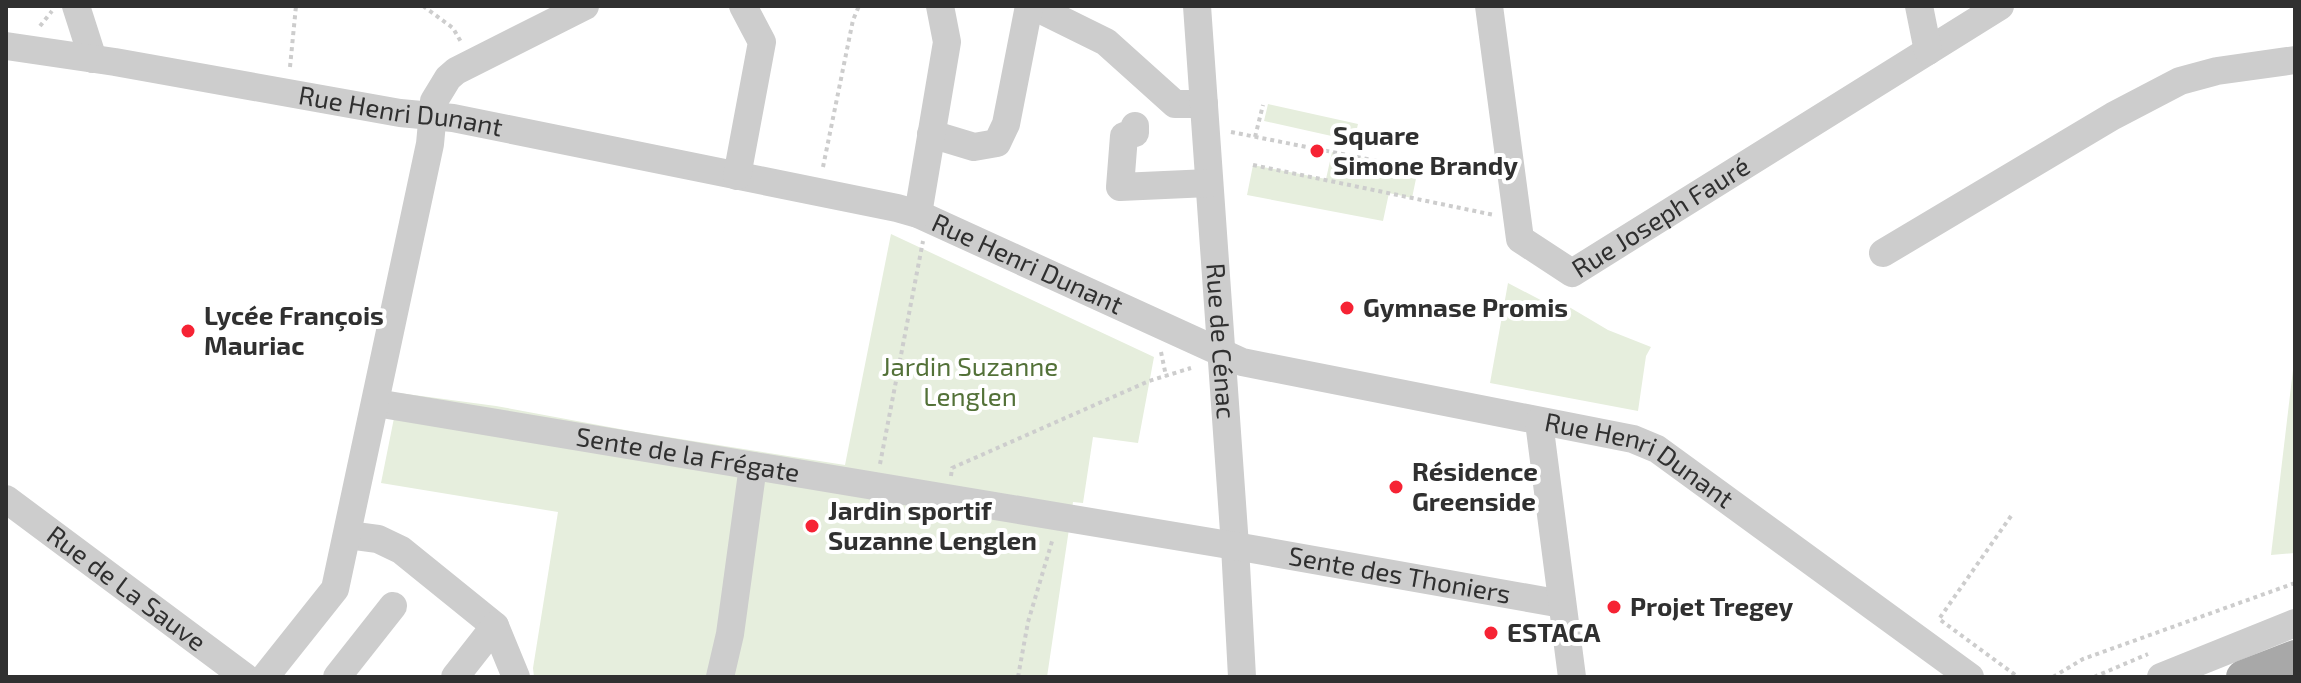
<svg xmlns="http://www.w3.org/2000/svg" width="2301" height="683" font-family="'Exo 2',sans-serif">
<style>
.green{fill:#e6eedd}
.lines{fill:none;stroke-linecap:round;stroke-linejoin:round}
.path{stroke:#cdcdcd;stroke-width:4;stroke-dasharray:4 4;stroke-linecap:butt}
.minor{stroke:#cdcdcd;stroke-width:28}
.major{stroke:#a8a8a8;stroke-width:34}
.poi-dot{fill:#f62334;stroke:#fff;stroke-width:3}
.labels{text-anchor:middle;stroke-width:8;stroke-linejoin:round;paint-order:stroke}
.street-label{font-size:26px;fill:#303030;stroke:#fff}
.poi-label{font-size:26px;font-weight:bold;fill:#303030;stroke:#fff;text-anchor:start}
.park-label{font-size:26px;fill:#537138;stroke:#fff}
</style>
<rect width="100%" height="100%" fill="#fff"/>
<path class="green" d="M 1268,104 L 1358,124 L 1354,141 L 1264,121 Z
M 1332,152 L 1418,169 L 1412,198 L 1389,193 L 1383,221 L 1247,195 L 1253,165 L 1326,179 Z
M 891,234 L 1154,357 L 1138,443 L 1093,437 L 1083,503 L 1073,502 L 1047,677 L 534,677 L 533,668 L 558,512 L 381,483 L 399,393 L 496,406 L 636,432 L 845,465 Z
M 1508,283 L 1552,306 L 1559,301 L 1608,330 L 1651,347 L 1646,356 L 1638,411 L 1490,383 Z
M 2295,353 L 2295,553 L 2271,555 Z"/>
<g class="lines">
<path class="path" d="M 423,6 L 453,28 L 461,42
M 40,26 L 52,11
M 290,67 L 296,6
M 1231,132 L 1418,169
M 1255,137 L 1263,105
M 1253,165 L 1494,215
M 823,167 L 853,20 L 859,6
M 1161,352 L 1166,376
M 880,464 L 923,241
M 951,476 L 952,468 L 1149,381 L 1191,368
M 2011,516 L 1939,619 L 2018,677
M 1018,677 L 1028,622 L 1053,538
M 2053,677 L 2083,659 L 2295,583
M 2094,677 L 2148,654"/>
<g class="minor">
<path d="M 76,6 L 93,59"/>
<path d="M 1033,6 L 1106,42 L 1175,104 L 1204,104"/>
<path id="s1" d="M 1197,6 L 1235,546 L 1242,677"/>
<path id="s2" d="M 1489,6 L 1520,239 L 1572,273 L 2000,6"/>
<path d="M 1919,6 L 1928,51"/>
<path id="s3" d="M 6,46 L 115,62 L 400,113 L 453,118 L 897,208 L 918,214 L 1242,362 L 1633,439 L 1657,449 L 1970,677"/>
<path d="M 1135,126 L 1135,133 L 1124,136 L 1120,187 L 1209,183"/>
<path d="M 931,134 L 974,147 L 997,143 L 1006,124 L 1029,6"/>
<path d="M 737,176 L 762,42 L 743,6"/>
<path d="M 918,214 L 947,42 L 940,6"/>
<path d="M 1883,253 L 2113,116 L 2180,81 L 2217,71 L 2295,60"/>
<path id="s4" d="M 376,403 L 1235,546 L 1562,604"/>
<path d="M 1539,422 L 1572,677"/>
<path id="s5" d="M 6,499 L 245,677"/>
<path d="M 348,535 L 378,539 L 401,550 L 495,626"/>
<path d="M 265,677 L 335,589 L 430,144 L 434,101 L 448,78 L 456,71 L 585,6"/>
<path d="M 337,677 L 393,606"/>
<path d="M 455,677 L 495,626 L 516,677"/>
<path d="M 720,677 L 730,634 L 753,466"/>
<path d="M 2161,677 L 2295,623"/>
</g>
<path class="major" d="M 2243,677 L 2295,657"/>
</g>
<g class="poi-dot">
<circle cx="1317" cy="151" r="8"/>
<circle cx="1347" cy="308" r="8"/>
<circle cx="188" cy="331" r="8"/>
<circle cx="1396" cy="487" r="8"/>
<circle cx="812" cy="526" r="8"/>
<circle cx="1614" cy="607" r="8"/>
<circle cx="1491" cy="633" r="8"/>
</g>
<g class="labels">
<g class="street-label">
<text dy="9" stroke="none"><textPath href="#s3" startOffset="400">Rue Henri Dunant</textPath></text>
<text dy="9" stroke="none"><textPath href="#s2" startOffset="402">Rue Joseph Fauré</textPath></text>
<text dy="9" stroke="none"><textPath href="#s3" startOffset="1048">Rue Henri Dunant</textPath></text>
<text dy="9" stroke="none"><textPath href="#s1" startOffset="336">Rue de Cénac</textPath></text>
<text dy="9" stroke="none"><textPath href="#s4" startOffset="316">Sente de la Frégate</textPath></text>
<text dy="9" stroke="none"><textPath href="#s3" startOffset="1696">Rue Henri Dunant</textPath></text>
<text dy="9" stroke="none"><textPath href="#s4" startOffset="1038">Sente des Thoniers</textPath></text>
<text dy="9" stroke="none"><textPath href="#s5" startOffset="150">Rue de La Sauve</textPath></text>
</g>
<g class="poi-label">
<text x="1333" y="145">Square<tspan x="1333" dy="30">Simone Brandy</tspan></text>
<text x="1363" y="317">Gymnase Promis</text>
<text x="204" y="325">Lycée François<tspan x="204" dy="30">Mauriac</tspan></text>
<text x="1412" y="481">Résidence<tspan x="1412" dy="30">Greenside</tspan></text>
<text x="828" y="520">Jardin sportif<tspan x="828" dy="30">Suzanne Lenglen</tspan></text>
<text x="1630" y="616">Projet Tregey</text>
<text x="1507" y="642">ESTACA</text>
</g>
<g class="park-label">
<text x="970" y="376">Jardin Suzanne<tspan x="970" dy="30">Lenglen</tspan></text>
</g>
</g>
<rect width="2301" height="683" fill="none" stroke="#303030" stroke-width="16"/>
</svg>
